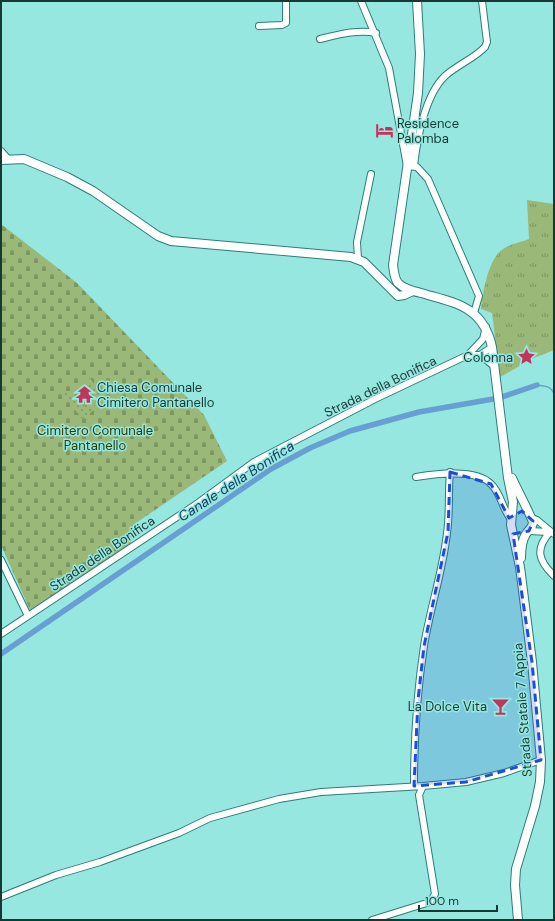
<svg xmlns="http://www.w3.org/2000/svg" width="555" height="921" font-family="'DM Sans',sans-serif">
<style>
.grass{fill:url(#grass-tufts)}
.cemetery{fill:url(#cemetery-stones)}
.garden{fill:url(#garden-dots)}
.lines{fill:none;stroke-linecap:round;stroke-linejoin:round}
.stream{stroke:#689fd3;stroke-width:1.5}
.canal{stroke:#689fd3;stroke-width:5.5}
.minor-casing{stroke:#2b7e79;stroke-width:8}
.major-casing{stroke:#2b7e79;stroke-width:10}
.minor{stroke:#fff;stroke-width:6}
.major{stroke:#fff;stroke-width:8}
.marked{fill:#1d4ed8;fill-opacity:0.2;stroke:#1d4ed8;stroke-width:3;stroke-dasharray:8 5;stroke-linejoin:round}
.labels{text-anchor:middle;stroke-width:3;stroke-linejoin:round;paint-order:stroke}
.poi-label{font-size:13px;fill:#173936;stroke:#96e7df;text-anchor:start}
.street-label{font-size:13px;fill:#173936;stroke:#96e7df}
.park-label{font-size:13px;fill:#293d0b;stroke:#96e7df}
.water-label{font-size:14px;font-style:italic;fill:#163e61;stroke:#96e7df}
</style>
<defs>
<pattern id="grass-tufts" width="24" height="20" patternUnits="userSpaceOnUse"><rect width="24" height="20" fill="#9ab877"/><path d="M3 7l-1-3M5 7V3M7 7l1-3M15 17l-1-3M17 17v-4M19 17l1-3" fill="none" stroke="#7d9762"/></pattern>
<pattern id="cemetery-stones" width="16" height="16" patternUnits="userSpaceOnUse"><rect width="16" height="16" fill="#9ab877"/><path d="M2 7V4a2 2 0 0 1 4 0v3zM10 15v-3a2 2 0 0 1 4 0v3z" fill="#7d9762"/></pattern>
<pattern id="garden-dots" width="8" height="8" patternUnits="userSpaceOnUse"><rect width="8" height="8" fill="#9ab877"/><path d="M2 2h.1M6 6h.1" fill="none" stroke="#7d9762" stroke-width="1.8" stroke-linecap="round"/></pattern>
</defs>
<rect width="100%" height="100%" fill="#96e7df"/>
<path class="grass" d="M 527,200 L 554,204 L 554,350 L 534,358 L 500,377 L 492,313 L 481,309 C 483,292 488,259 503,249 C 510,244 522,242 529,239 Z"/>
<path class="cemetery" d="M 1,224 L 77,283 L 204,415 L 227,461 L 133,525 L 131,544 L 30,610 L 1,545 Z"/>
<path class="garden" d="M 89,377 L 105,399 L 104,402 L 96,408 L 90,401 L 95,397 L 88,385 Z
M 65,393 L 76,396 L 83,406 L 88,403 L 94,410 L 83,418 L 81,418 L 64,394 Z"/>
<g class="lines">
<path class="stream" d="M 537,385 C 545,386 551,386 554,394"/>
<path class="canal" d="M 1,654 L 271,469 L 310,448 L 350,431 L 419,412 L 499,398 L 537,385"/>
<defs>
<path id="minor" d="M 361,1 L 389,68 L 407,166 L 417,167 L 428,179 L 479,296 L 474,313
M 259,26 L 282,25 L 286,23 L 286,1
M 320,39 C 337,35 358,29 376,33
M 1,151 L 8,159
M 414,166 C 417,139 425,95 445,76 C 457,65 475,58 485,47 L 487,42 L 482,1
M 358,259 L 357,242 L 371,174
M 468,355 L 480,355 L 492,347
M 480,355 L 494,366
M 416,477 C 435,474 476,468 491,484 C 501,493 502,509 511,519
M 532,518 L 537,520 L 554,534
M 529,531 L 550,532
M 550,532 C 535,549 538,560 554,576
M 1,560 L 28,616
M 1,634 L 198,503 L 254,462 L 375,399 L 468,355 L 483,339 L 486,327
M 414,786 C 414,739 417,692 424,646 C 430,608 443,571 447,533 C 450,513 448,492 450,472
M 1,897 L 56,875 L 100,862 L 179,833 L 210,818 L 279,799 L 321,792 L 423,786
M 372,920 L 430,902 L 435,894 L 419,795 L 423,786 L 466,782 L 504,773 L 541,760"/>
<path id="major" d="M 417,1 L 420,54 L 418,93 L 393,265 C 394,271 394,278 398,283 C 404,289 413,291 421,293 C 455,303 483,306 492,347 L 508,478 L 513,502 L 511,525 L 520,567 L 532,662 L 541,760 L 540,782 L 535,806 L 516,869 L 515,885 L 518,920
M 1,160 L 24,159 L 67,177 L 93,191 L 158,236 L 171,241 L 351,257 L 364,262 L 398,296 L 404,295 L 413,291
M 512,478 C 515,486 533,519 533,523 C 532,529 528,530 526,534 C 522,540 521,550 521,558"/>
</defs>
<use href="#minor" class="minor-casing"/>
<use href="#major" class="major-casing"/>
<use href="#minor" class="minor"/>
<use href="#major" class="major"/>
</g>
<path class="marked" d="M 450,472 L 491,484 L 509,518 L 522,511 L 533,521 L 529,531 L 513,534 L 532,662 L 541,760 L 466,782 L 414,786 L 418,700 L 424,646 L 448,532 Z"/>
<defs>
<symbol id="hotel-bare" viewBox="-9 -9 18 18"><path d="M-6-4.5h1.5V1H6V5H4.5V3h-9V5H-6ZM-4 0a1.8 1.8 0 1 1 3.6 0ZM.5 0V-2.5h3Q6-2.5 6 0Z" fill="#c3345c" stroke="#96e7df" stroke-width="2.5" paint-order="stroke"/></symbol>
<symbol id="sight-bare" viewBox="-9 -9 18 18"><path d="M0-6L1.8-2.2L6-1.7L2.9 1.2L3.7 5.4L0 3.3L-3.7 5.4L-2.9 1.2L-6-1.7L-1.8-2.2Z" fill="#c3345c" stroke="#96e7df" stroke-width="2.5" paint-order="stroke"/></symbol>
<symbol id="temple-bare" viewBox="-9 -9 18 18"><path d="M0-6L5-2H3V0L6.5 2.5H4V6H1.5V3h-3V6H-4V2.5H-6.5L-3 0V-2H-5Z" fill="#c3345c" stroke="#96e7df" stroke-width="2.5" paint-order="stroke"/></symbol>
<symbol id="bar-bare" viewBox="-9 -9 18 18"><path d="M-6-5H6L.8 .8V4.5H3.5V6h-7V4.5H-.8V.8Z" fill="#c3345c" stroke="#96e7df" stroke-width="2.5" paint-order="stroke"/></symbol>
</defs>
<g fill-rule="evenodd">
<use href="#hotel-bare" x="372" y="118" width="25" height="25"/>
<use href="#sight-bare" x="514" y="344" width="25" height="25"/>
<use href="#temple-bare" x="72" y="382" width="25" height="25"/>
<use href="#bar-bare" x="488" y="694" width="25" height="25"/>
</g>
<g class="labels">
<g class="poi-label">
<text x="397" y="128">Residence<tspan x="397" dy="15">Palomba</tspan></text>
<text x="513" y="362" text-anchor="end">Colonna</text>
<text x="97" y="392">Chiesa Comunale<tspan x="97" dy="15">Cimitero Pantanello</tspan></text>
<text x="487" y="711" text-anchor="end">La Dolce Vita</text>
</g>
<g class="street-label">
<text transform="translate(380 386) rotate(-26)" y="5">Strada della Bonifica</text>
<text transform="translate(102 553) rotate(-34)" y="5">Strada della Bonifica</text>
<text transform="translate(522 710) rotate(-94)" y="5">Strada Statale 7 Appia</text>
</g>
<g class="park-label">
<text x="95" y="435">Cimitero Comunale<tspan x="95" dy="15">Pantanello</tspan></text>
</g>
<g class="water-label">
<text transform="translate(236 481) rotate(-33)" y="5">Canale della Bonifica</text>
</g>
</g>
<rect width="555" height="921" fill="none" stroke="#173936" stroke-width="4"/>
<path d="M419 905v6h78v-6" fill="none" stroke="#173936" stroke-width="2"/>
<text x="425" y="905" font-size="12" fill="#173936" stroke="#96e7df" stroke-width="3" paint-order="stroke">100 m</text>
</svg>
